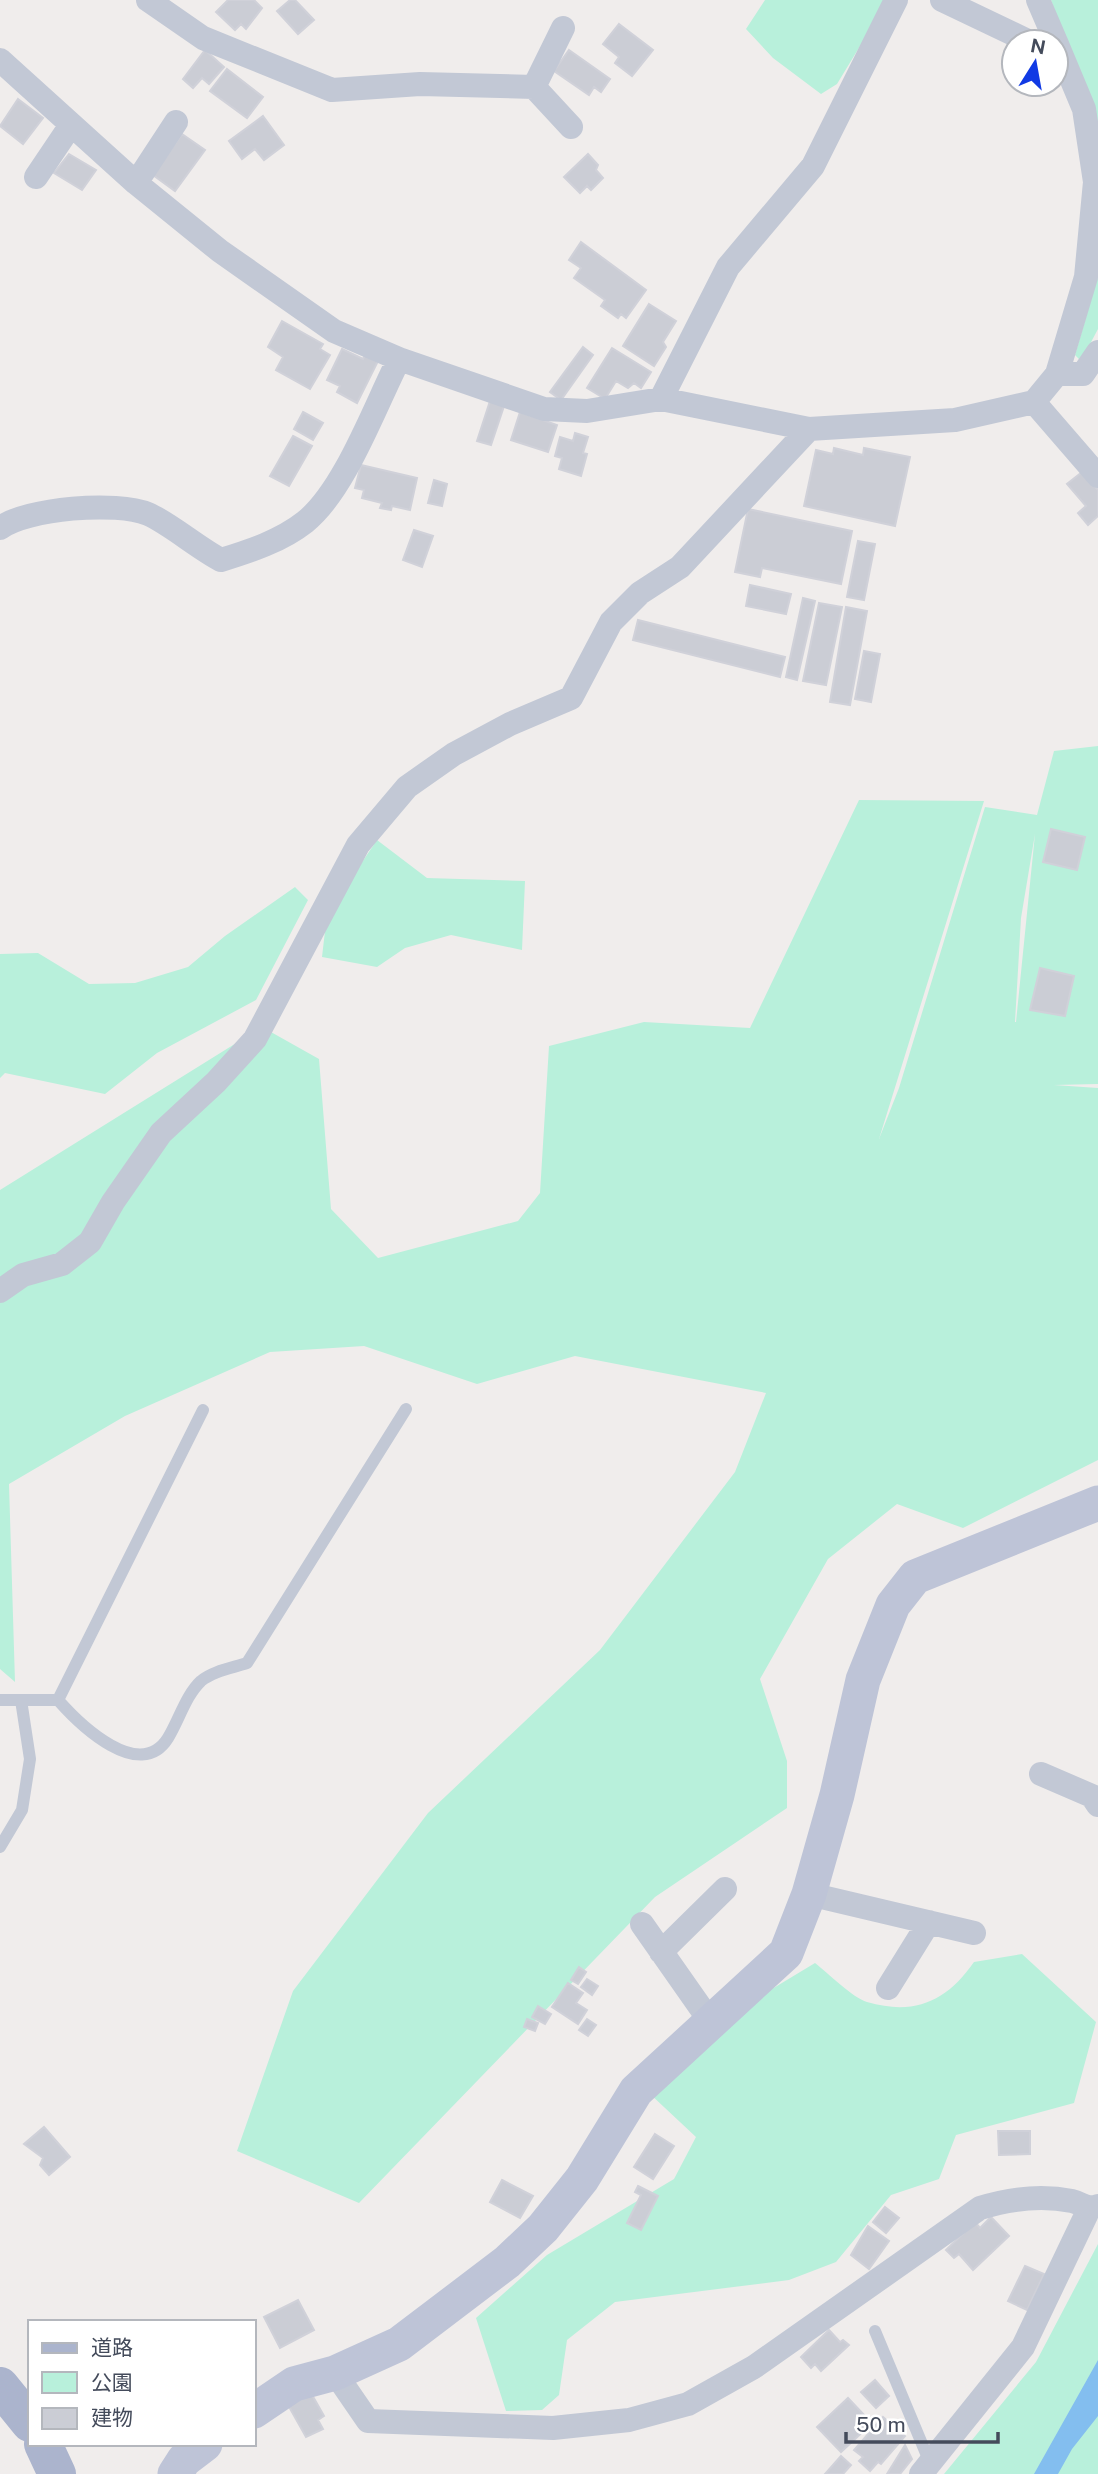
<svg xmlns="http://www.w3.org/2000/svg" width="1098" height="2474" font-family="'Public Sans','Noto Sans JP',sans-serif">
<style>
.green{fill:#b8f0db;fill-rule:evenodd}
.water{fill:#83beef}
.building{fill:#cbcdd5;stroke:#d0d1d9;stroke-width:2}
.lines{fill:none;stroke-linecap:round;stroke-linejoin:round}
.lane{stroke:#c2c8d5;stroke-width:12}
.street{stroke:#c2c8d5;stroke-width:24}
.secondary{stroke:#bec4d7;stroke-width:35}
.primary{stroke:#abb4cd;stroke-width:38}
</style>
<rect width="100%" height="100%" fill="#f0edec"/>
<path class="green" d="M 765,0 L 888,0 L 837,84 L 821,94 L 773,58 L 746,29 Z
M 1051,0 L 1098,0 L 1098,133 Z
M 1098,276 L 1098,329 L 1081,361 L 1075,355 Z
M 1098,746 L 1098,1084 L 1054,1085 L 1098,1088 L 1098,1460 L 963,1528 L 897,1504 L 828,1559 L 760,1679 L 787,1761 L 787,1808 L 655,1897 L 359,2203 L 237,2151 L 293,1991 L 428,1813 L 600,1650 L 735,1472 L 766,1393 L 575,1356 L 477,1384 L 364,1346 L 270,1352 L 125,1416 L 9,1484 L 15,1682 L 0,1669 L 0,1190 L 262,1027 L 319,1059 L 331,1209 L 378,1258 L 518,1221 L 540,1193 L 549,1046 L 644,1022 L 750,1028 L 859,800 L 984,801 L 879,1139 L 899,1088 L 985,807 L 1037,815 L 1054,751 ZM 1035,834 L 1016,1022 L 1015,1022 L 1021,918 Z
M 377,840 L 427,878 L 525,881 L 522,950 L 451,935 L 405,948 L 377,967 L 322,957 L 327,914 Z
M 295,887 L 308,900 L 256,1000 L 157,1053 L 105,1094 L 5,1073 L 0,1078 L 0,954 L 38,953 L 89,984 L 135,983 L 188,967 L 225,936 Z
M 1022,1954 L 1096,2022 L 1074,2103 L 956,2135 L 939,2179 L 891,2195 L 836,2262 L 789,2280 L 615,2302 L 567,2340 L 559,2395 L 542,2410 L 506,2411 L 476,2318 L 547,2255 L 674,2179 L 696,2137 L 649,2093 L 747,2004 L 815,1963 C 828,1973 853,1998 867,2002 C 915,2016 947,2001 974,1962 Z
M 1098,2244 L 1098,2474 L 944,2474 L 1036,2362 Z"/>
<path class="water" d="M 1098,2360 L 1098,2416 L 1072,2449 L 1058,2474 L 1034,2474 Z"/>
<path class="building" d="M 228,0 L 254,0 L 262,8 L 246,29 L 241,24 L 235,30 L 216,12 Z
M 290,0 L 295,0 L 314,20 L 298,34 L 277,11 Z
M 619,24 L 653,50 L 632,76 L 615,63 L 619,57 L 603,44 Z
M 205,50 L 224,67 L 209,84 L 202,78 L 193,88 L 183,79 Z
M 569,50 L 610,79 L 601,92 L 594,87 L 589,95 L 554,71 Z
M 227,69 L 263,97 L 247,118 L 210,91 Z
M 18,99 L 43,118 L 23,144 L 0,126 Z
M 263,116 L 284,145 L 264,160 L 255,149 L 242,159 L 229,141 Z
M 182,134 L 205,150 L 175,191 L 153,175 Z
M 69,154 L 96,170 L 82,190 L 54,173 Z
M 588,154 L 598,165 L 596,170 L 603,178 L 591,190 L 587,186 L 580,193 L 564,177 Z
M 581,242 L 646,290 L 626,318 L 621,314 L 618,318 L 601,306 L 605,300 L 574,278 L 581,268 L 569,260 Z
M 649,304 L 676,321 L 663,342 L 666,347 L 654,366 L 623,346 Z
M 282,321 L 323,344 L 320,349 L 330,355 L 310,389 L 276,370 L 283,357 L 268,347 Z
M 583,347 L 593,355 L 561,400 L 550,392 Z
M 612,348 L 651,372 L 641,388 L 634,383 L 628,388 L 616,381 L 605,399 L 587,388 Z
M 342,349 L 363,359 L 365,355 L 378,361 L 357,403 L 337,392 L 340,386 L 327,380 Z
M 490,401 L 504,406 L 491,445 L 477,441 Z
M 303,412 L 323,423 L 313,440 L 294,429 Z
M 520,412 L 557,425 L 548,452 L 511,440 Z
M 575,433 L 588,437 L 583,453 L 587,454 L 581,476 L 559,469 L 562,458 L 555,456 L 560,437 L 573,441 Z
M 293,436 L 312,446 L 289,486 L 270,476 Z
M 834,448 L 863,455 L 864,448 L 910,457 L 895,526 L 804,506 L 816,450 L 833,454 Z
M 361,465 L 417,478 L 410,510 L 392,506 L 391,510 L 380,508 L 382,503 L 362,498 L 364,490 L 355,488 Z
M 1082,472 L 1098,490 L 1098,516 L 1088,525 L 1078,513 L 1086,506 L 1067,484 Z
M 434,480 L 447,484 L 442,506 L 428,503 Z
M 748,509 L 852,531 L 841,584 L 762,568 L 760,577 L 735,572 Z
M 414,530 L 433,536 L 422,567 L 403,560 Z
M 858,541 L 875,544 L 864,600 L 847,597 Z
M 750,585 L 791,594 L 786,614 L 746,606 Z
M 803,598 L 815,601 L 797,680 L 786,677 Z
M 819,603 L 842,607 L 826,685 L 803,681 Z
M 846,607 L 867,611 L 850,705 L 830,702 Z
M 638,620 L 785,657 L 780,677 L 633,640 Z
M 864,651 L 880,654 L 871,702 L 855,699 Z
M 1051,829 L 1085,837 L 1077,870 L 1043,862 Z
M 1040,968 L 1074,976 L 1065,1016 L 1030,1010 Z
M 579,1967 L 586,1972 L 578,1984 L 571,1980 Z
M 587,1979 L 598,1986 L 592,1995 L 581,1987 Z
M 568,1983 L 583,1993 L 576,2003 L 587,2010 L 578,2024 L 552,2007 Z
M 538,2006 L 551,2014 L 545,2024 L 532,2017 Z
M 527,2019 L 538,2023 L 535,2031 L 524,2027 Z
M 587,2019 L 596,2025 L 588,2036 L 579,2030 Z
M 44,2127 L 70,2157 L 49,2175 L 40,2165 L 43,2158 L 24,2144 Z
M 998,2131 L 1030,2131 L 1030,2154 L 999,2155 Z
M 655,2134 L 674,2146 L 653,2179 L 634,2167 Z
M 502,2180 L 533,2196 L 520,2218 L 490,2202 Z
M 638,2186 L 658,2196 L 641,2230 L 627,2223 L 641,2195 L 635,2192 Z
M 885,2207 L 899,2218 L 886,2233 L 873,2222 Z
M 991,2217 L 1009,2236 L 973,2270 L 959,2254 L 954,2258 L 946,2250 L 975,2222 L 980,2228 Z
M 868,2226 L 889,2241 L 869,2269 L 851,2255 Z
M 1025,2266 L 1044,2274 L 1027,2310 L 1008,2301 Z
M 298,2300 L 314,2330 L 280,2348 L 264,2317 Z
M 829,2330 L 840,2342 L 843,2340 L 849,2345 L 821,2371 L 815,2364 L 811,2368 L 801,2357 Z
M 875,2380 L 889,2396 L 876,2408 L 861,2392 Z
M 311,2393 L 324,2416 L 318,2420 L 323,2429 L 306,2437 L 288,2405 Z
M 848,2398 L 866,2417 L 862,2421 L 868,2427 L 841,2452 L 817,2427 Z
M 883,2417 L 905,2436 L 881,2464 L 878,2462 L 870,2471 L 859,2461 L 863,2457 L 854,2450 Z
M 905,2445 L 912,2459 L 900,2474 L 887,2474 Z
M 841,2456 L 851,2465 L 843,2474 L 825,2474 Z"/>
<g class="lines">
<path class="lane" d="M 0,1700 L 58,1700 C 80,1725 140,1783 168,1738 C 179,1720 186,1695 201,1681 C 213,1671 232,1668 247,1663 L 406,1409
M 58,1700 L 203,1410
M 0,1847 L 22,1810 L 30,1759 L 21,1700
M 875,2331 L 930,2463"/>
<path class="street" d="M 148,0 L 203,38 L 332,90 L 420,84 L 534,87 L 571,127
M 942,0 L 1030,42
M 1038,0 L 1056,42
M 0,60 L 136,183 L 220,251 L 334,331 L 399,359 L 544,409 L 587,411 L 661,399 L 809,429 L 955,420 L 1034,402 L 1057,374 L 1086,277 L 1095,182 L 1084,109 L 1056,42
M 534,87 L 563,28
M 36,177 L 71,125
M 136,183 L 176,122
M 1057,374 L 1083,374 L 1098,352
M 661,399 L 728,267 L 813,166 L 896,0
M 1034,402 L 1098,476
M 0,528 C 27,508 117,501 148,514 C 169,523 198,548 221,560 C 250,551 281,541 305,522 C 345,490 375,406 399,359
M 0,1291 L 23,1275 L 62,1264 L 90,1242 L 113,1202 L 161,1133 L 216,1082 L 255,1039 L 358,845 L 407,787 L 454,754 L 510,724 L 571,698 L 611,622 L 640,593 L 680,567 L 809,429
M 1041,1774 L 1092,1796 L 1098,1805
M 809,1894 L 974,1933
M 642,1924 L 710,2021
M 661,1952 L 725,1889
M 888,1988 L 929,1922
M 335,2373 L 368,2421 L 553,2428 L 629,2420 L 688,2404 L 754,2367 L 980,2208 C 1009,2199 1042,2195 1072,2201 C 1083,2204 1087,2210 1098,2206
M 921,2474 L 1023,2347 L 1089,2209"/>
<path class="secondary" d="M 254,2411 L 294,2384 L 335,2373 L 399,2344 L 507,2262 L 543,2228 L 582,2179 L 636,2091 L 786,1953 L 809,1894 L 837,1795 L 863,1680 L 893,1605 L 915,1577 L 1098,1503
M 175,2474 L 184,2460 L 205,2444"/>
<path class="primary" d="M 0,2386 L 30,2423
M 43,2444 L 57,2474"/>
</g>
<rect x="28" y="2320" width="228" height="126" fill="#ffffff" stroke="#b4b7bd" stroke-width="2"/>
<rect x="42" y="2343" width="35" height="10" fill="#abb4cd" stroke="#b4b7bd" stroke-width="2"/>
<text x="91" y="2355" font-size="21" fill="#444b5b">道路</text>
<rect x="42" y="2372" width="35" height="21" fill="#b8f0db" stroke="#b4b7bd" stroke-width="2"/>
<text x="91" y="2390" font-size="21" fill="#444b5b">公園</text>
<rect x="42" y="2408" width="35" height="21" fill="#cbcdd5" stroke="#b4b7bd" stroke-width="2"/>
<text x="91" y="2425" font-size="21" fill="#444b5b">建物</text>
<g transform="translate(1035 63) rotate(11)"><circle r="33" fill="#ffffff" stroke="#b4b7bd" stroke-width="2"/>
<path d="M0-5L12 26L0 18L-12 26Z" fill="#113ae4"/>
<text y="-10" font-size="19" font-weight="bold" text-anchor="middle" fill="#444b5b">N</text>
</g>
<path d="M846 2432v10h152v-10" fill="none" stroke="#444b5b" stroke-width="3.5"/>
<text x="856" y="2432" font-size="21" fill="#444b5b" stroke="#ffffff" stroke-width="5" paint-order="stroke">50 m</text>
</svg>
